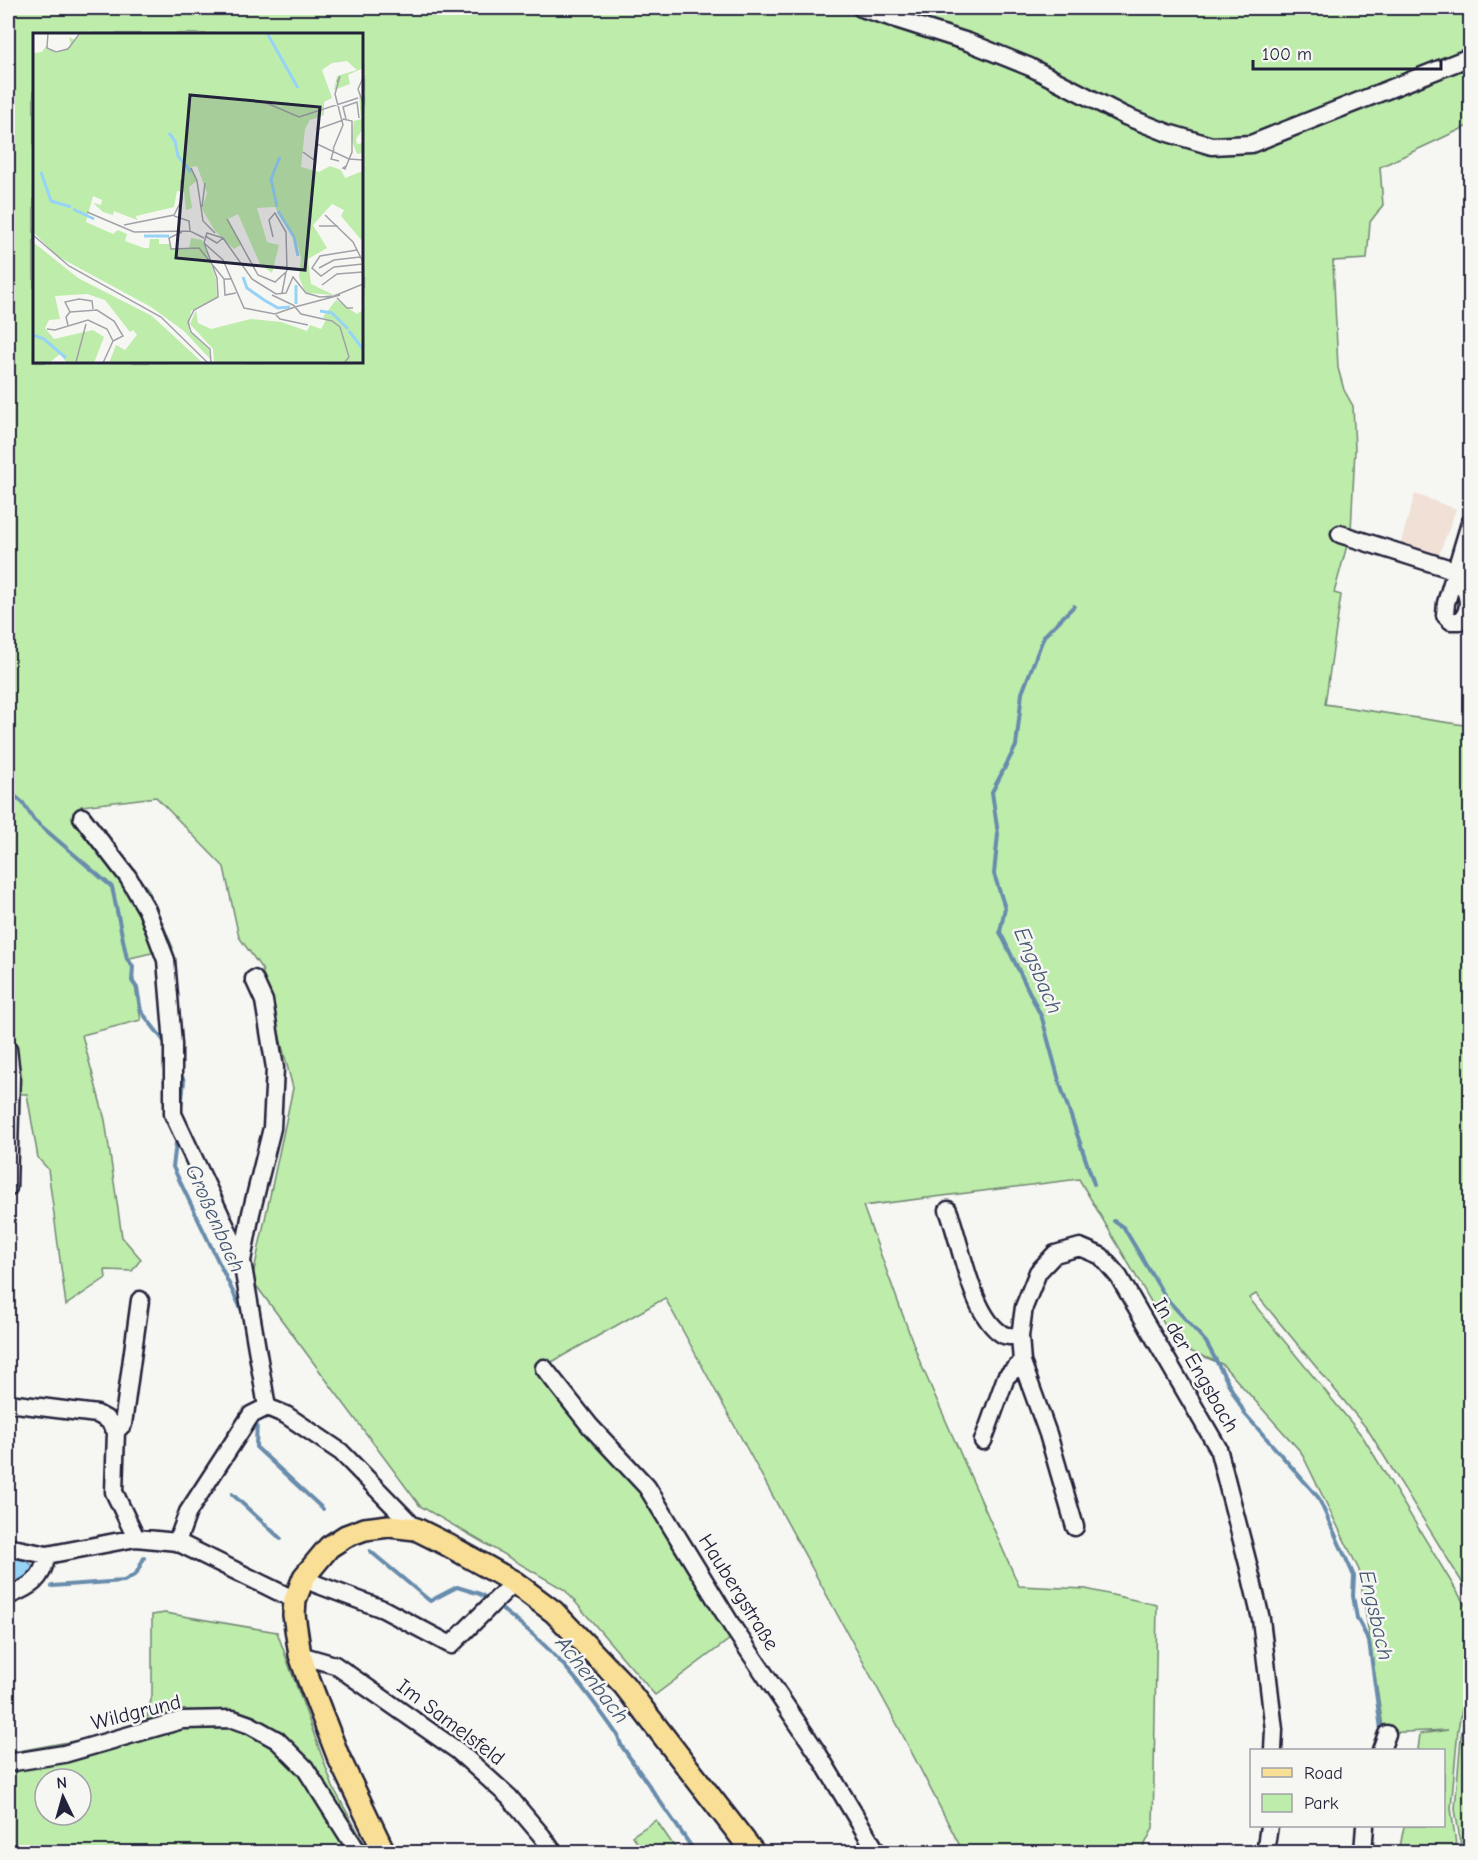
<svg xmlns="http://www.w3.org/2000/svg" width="1478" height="1860" font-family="'Comic Neue',sans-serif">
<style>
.built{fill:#f0e0d6}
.green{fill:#beecab;stroke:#708773;stroke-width:1.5;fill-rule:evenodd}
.water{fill:#96d3f7;stroke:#688cac;stroke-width:1.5}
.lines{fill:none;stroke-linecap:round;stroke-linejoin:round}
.stream{stroke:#688cac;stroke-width:4}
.minor-casing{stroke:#22223b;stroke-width:21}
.major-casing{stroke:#22223b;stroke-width:26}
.minor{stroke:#f6f6f2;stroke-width:16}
.major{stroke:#f9df96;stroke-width:21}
.labels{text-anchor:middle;stroke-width:5;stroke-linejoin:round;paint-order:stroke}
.street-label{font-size:21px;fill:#22223b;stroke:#f6f6f2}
.water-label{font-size:22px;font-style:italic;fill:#455773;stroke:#f6f6f2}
.inset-river{fill:none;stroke:#96d3f7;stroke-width:3}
.inset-road{fill:none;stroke:#a1a1a9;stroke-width:1.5}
.view{fill:#22223b;fill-opacity:0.15;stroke:#22223b;stroke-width:3}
.inset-edge{fill:none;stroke:#22223b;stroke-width:3}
</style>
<rect width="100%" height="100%" fill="#f6f6f2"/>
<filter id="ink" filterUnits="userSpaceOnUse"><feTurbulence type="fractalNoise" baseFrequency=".0167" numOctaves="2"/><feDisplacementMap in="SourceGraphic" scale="12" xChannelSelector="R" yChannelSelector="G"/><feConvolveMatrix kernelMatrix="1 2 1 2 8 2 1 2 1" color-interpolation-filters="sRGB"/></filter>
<g filter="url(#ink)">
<path class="built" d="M 1415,494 L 1456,509 L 1437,560 L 1399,549 Z"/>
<path class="green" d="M 8,8 L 1470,8 L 1470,125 L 1380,167 L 1383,205 L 1370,222 L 1367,259 L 1333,261 L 1338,368 L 1344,390 L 1353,406 L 1355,449 L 1351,531 L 1334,593 L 1341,595 L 1325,704 L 1470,726 L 1470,1595 L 1368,1430 L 1256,1294 L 1249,1298 L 1363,1437 L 1470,1613 L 1470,1669 L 1458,1729 L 1451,1808 L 1457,1852 L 1399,1852 L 1404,1826 L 1444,1826 L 1444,1750 L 1418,1750 L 1420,1734 L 1448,1730 L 1384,1733 L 1359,1570 L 1301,1452 L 1222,1364 L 1177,1346 L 1079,1179 L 863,1206 L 920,1362 L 1019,1586 L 1086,1589 L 1157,1605 L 1153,1828 L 1141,1852 L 980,1852 L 960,1846 L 898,1726 L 665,1298 L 550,1363 L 657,1497 L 734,1636 L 655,1695 L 565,1590 L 420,1506 L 252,1280 L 293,1088 L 262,969 L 239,937 L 224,867 L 156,797 L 81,806 L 148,889 L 173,948 L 130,958 L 141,1020 L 82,1035 L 105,1120 L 122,1237 L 141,1259 L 132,1271 L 105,1270 L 106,1278 L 66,1305 L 48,1169 L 38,1158 L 27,1094 L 8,1094 ZM 34,34 L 362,34 L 362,362 L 34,362 Z
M 165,1613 L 277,1632 L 333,1787 L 369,1852 L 8,1852 L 8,1753 L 145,1728 L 152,1695 L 152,1615 ZM 45,1779 L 81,1779 L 81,1815 L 45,1815 Z
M 1470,1692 L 1470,1852 L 1462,1852 L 1455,1809 L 1461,1736 Z
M 656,1820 L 678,1852 L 644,1852 L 632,1836 Z"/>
<path class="water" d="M 10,1558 L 26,1560 L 35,1568 L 28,1577 L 8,1586 L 8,1560 Z"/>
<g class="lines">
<path class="stream" d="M 1074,606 L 1044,636 L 1022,693 L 1016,746 L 992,792 L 998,834 L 994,874 L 1005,908 L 1000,932 L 1042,1018 L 1060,1084 L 1094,1184
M 8,790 L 23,803 L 34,820 L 112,887 L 127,959 L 133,966 L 132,981 L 137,988 L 141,1011 L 167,1045
M 179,1071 L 184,1081 L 181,1107
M 177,1135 L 173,1167 L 244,1315
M 1114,1221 L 1124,1228 L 1166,1298 L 1206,1342 L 1245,1414 L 1318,1497 L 1354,1576 L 1353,1596 L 1357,1618 L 1369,1641 L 1381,1729 L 1380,1733
M 257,1417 L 256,1447 L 323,1509
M 232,1494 L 281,1539
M 370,1551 L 430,1601 L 457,1587 L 480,1594 L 489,1600
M 52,1586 L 124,1581 L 136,1574 L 144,1558
M 497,1606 C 551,1644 581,1683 618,1736 L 621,1745 L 695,1852"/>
<defs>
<path id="minor" d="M 861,8 L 968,42 L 1030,67 L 1125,116 L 1168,133 L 1212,146 L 1251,144 L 1470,57
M 1340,534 L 1457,571 C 1464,587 1476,607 1460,621 L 1451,621 L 1445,615 L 1446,603 L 1470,523
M 82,817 L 128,877 L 147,910 L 166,960 L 173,1044 L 173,1114 L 242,1261 L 267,1407
M 8,1049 L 11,1074 L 8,1188
M 948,1210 C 961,1242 971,1315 1002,1334 C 1006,1337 1015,1336 1020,1336
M 242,1261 L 251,1213 L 272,1128 L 275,1068 L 264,1001 L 254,979
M 544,1368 L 590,1426 L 647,1487 L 734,1629 L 817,1752 L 877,1852
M 8,1403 L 97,1414 L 108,1420 L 116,1431 L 114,1492 L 136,1538
M 267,1407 L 286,1415 L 341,1452 L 416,1529
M 116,1431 L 123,1424 L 140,1300
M 983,1441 L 1006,1377 L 1022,1362
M 1075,1527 L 1048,1434 L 1022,1362 L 1020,1336 L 1024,1307 L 1038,1272 L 1055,1254 L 1080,1247 L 1101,1256 L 1119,1277 L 1218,1448 L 1248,1564 L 1261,1619 L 1274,1730 L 1273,1750
M 177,1542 L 188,1512 L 251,1415 L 267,1407
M 8,1547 L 47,1555 L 136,1538 L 177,1542 L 295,1600
M 304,1577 L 316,1584 L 383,1609 L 451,1645 L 514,1582
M 8,1596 C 30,1587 42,1581 47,1555
M 300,1655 L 335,1665 L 458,1751 L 509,1797 L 542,1836 L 553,1852
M 1381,1750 L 1387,1734
M 8,1763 L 64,1754 L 182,1720 L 233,1719 L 250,1725 L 277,1740 L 305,1768 L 358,1852
M 1265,1852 L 1269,1826
M 1363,1852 L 1365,1826"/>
<path id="major" d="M 384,1852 L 338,1756 L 309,1681 L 300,1655 L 294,1615 L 295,1600 L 304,1577 L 329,1547 L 346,1536 L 365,1529 L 389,1526 L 416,1529 L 444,1543 L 514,1582 L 554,1612 L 624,1685 L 753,1852"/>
</defs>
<use href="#minor" class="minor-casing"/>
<use href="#major" class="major-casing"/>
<use href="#minor" class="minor"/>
<use href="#major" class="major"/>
</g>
</g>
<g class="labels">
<g class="street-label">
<text transform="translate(1196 1365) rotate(60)" y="7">In der Engsbach</text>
<text transform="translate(739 1592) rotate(58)" y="7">Haubergstraße</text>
<text transform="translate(136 1712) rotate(-14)" y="7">Wildgrund</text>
<text transform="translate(451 1722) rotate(37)" y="7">Im Samelsfeld</text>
</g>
<g class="water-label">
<text transform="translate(1039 970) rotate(67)" y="8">Engsbach</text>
<text transform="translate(216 1218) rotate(66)" y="8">Großenbach</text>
<text transform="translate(1377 1615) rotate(77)" y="8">Engsbach</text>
<text transform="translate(593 1679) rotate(52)" y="8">Achenbach</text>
</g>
</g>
<g transform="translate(33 33)">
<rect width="330" height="330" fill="#f6f6f2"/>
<path d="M 49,0 L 330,0 L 330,35 L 315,42 L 317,51 L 301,57 L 304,43 L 324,37 L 314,28 L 299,30 L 289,37 L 299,65 L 291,69 L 291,82 L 277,87 L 272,96 L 268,134 L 286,139 L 297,133 L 308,137 L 312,145 L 330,138 L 330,209 L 308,183 L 311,177 L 299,171 L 280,192 L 294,215 L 275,226 L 278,251 L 301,262 L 274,260 L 271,256 L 266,244 L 268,225 L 264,210 L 242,174 L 224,175 L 234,209 L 246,212 L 239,240 L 227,231 L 205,181 L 195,186 L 209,211 L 201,216 L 182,198 L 169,176 L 174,160 L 164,133 L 158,134 L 165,147 L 156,154 L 159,175 L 153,177 L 151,159 L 144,158 L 141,174 L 103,183 L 104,187 L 81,178 L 80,182 L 70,179 L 60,170 L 68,172 L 69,167 L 60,163 L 53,189 L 80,201 L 85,197 L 94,201 L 92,208 L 111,215 L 116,215 L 117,206 L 126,206 L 126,211 L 138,211 L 138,215 L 156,215 L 158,205 L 169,207 L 183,246 L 184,264 L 158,278 L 156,298 L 176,316 L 177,326 L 151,298 L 118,274 L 24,223 L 0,199 L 0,20 L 9,19 L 13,13 L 23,20 L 38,13 L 36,4 L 42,7 ZM 326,62 L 330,64 L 330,96 L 323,106 L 324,111 L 330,110 L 330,120 L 324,121 L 318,105 L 321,88 L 328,86 ZM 0,209 L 45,245 L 119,283 L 170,330 L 76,330 L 83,312 L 92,317 L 104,302 L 100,297 L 97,299 L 72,267 L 54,261 L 22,263 L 27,286 L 16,287 L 12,295 L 21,306 L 60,297 L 71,304 L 61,330 L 34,330 L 27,321 L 16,330 L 0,330 ZM 303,267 L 324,281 L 330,277 L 330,330 L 181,330 L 180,316 L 157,291 L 163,277 L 165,290 L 178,296 L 218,286 L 248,289 L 274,298 L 277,292 L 288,296 L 293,287 L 290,284 Z" fill="#beecab"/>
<path class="inset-river" d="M 234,0 L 265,55M 136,100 L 142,108 L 145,123 L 158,139M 8,139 L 18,168 L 38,174M 244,174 L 238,146 L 247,124M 40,176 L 61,186M 245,178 L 261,204 L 265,223M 111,203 L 136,203M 210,244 L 214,255 L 231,267 L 245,275 L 257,274M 263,252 L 263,271M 287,278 L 299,280 L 315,296M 316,298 L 330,316M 0,302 L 11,306 L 33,325"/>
<path class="inset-road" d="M 15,0 L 14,15 L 23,19 L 35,16 L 47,0M 330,45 L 325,56 L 330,70M 231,69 L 266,84 L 325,65M 310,86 L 319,88 L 319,119 L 312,136 L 310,135 L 314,132M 313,86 L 310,74 L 324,69 L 326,85M 284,111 L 316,126 L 330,127M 300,116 L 310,92 L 302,61 L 307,43 L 304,49M 301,116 L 298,126 L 306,128M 270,119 L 281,127 L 285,96 L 310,87M 158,135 L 164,148 L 170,188 L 182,200M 169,174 L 172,150M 54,179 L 101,199 L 157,198 L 171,205M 292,182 L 320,209 L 330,229M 141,183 L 156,188 L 157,198M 194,186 L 225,242 L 242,249 L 254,238M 91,192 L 141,182 L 149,166 L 148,147M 286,193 L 305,193M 149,199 L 136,205 L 138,216 L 166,215 L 191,246 L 199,246M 0,202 L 36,233 L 128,284 L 175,330M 172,203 L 184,210 L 190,205M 240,204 L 236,187 L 242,180 L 253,199 L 254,238M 171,210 L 190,227 L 211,275 L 242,281 L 262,274M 324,217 L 287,223 L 279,235 L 288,243 L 301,234 L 330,231M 286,235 L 301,227 L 327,224M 191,246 L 192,262 L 203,260M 289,252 L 304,241 L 330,239M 249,260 L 253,239M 239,262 L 262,273M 304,265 L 314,275 L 320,275M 262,274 L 268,281 L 299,288 L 307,294 L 316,324 L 311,330M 262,274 L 307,262M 37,279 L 32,269 L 46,266 L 59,268 L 60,276M 243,282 L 247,286 L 275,292M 35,292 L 33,284 L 37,279 L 64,277 L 81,288 L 90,303 L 80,308M 14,296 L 22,297 L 55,287 L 74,296 L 80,308M 43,329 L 53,291M 70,330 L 80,308M 178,330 L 177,316 L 158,299 L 155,289 L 161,277 L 185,264 L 184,245 L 171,210 L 174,200 L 190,205 L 219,246 L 243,261 L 253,260 L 260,244 L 273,260 L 287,264 L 301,263 L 330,251"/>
<path class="view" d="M 157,62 L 287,74 L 272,237 L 143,225 Z"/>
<rect width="330" height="330" class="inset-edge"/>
</g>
<rect width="1478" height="1860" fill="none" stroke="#f6f6f2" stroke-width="30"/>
<rect x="15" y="15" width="1448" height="1830" fill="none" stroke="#22223b" stroke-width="2" filter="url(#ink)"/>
<rect x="1250" y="1749" width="195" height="78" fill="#f6f6f2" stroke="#a1a1a9" stroke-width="1.5"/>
<rect x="1262" y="1768" width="30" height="9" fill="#f9df96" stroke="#a1a1a9" stroke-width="1.5"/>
<text x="1304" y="1779" font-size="18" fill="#22223b">Road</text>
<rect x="1262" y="1794" width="30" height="18" fill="#beecab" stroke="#a1a1a9" stroke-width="1.5"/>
<text x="1304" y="1809" font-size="18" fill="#22223b">Park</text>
<g transform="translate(63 1797) rotate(355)"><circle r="28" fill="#f6f6f2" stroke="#a1a1a9" stroke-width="1.5"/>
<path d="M0-4.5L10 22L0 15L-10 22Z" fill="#22223b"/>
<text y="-9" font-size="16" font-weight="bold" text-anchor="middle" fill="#22223b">N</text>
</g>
<path d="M1253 60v9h188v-9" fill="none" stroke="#22223b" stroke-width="3"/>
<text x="1262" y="60" font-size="18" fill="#22223b" stroke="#f6f6f2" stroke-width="4.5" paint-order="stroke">100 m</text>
</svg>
